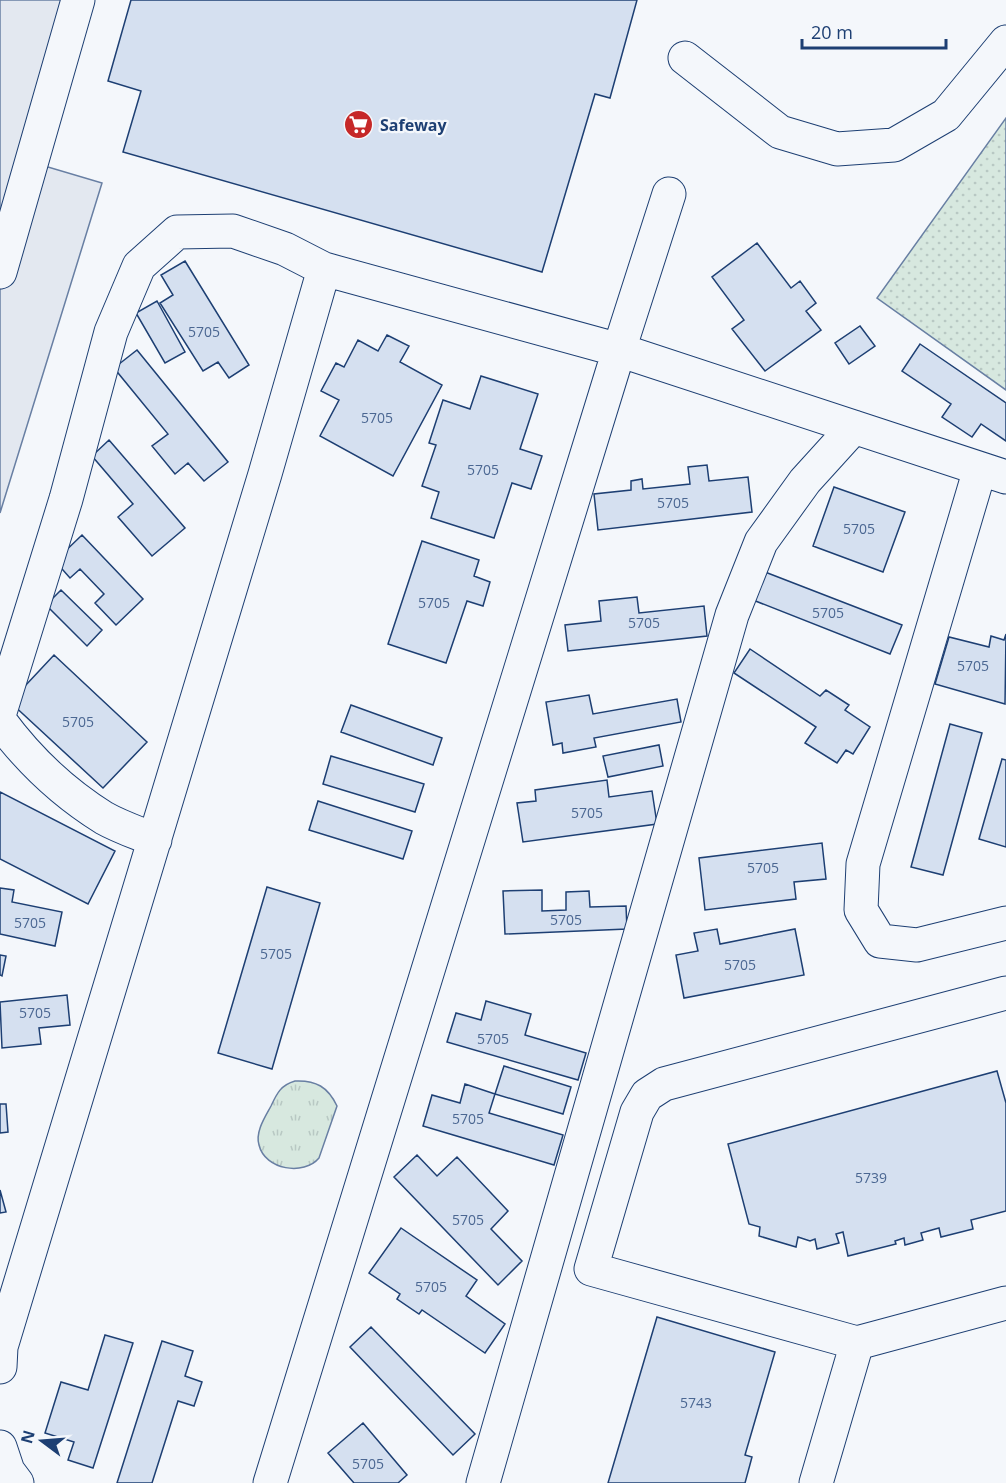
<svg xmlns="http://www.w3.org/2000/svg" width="1006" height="1483" font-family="'Open Sans',sans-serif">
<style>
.grass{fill:url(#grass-dots);stroke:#687fa3;stroke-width:1.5}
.park{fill:url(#park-tufts);stroke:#687fa3;stroke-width:1.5}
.parking{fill:#e3e8f0;stroke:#687fa3;stroke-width:1.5}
.building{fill:#d5e0f0;stroke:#1d3f73;stroke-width:1.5}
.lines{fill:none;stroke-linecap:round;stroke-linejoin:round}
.minor-casing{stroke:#1d3f73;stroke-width:35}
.minor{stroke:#f4f7fb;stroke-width:33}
.labels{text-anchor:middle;stroke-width:4.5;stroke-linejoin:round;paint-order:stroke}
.number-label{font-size:14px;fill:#4b6792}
.poi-label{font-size:16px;font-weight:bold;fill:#1d3f73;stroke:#f4f7fb;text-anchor:start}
</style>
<defs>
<pattern id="grass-dots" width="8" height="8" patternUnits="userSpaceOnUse" patternTransform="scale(1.5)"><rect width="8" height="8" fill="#d7e8df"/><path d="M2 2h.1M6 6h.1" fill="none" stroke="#b8c8c3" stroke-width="1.8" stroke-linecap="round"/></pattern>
<pattern id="park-tufts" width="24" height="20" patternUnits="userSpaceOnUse" patternTransform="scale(1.5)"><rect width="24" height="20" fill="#d7e8df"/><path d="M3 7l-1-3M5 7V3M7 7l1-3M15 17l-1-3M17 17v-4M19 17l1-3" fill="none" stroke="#b8c8c3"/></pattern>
</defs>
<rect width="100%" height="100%" fill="#f4f7fb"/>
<path class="grass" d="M 1006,118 L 1006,390 L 877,298 Z"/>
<path class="park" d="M 295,1081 C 316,1080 328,1087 337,1106 L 319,1158 C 304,1176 265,1170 259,1145 C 255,1132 265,1117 271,1106 C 277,1093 281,1085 295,1081 Z"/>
<path class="parking" d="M 0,0 L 78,0 L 31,162 L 102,183 L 0,513 Z"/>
<path class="building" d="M 131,0 L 637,0 L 610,98 L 595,94 L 542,272 L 123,152 L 141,91 L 108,81 Z
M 757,243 L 791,288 L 800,281 L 816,303 L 806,311 L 821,330 L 765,371 L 732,329 L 744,320 L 712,277 Z
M 185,261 L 249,365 L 229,378 L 218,362 L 203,371 L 160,303 L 173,295 L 161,275 Z
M 157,301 L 185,352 L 165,363 L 136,313 Z
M 860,326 L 875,346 L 849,364 L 835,343 Z
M 387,335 L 409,346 L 400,362 L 442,385 L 393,476 L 320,436 L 339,400 L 321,391 L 336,363 L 344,367 L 358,340 L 378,351 Z
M 920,344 L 1006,403 L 1006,441 L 981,424 L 972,437 L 942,417 L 951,404 L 902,371 Z
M 137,350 L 228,462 L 204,481 L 188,463 L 175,474 L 152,446 L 168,434 L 114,368 Z
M 481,376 L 538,394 L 520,449 L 542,456 L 531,489 L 512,483 L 494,538 L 431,518 L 439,492 L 422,486 L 436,445 L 429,443 L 443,400 L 470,409 Z
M 109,440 L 185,528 L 152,556 L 118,517 L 133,504 L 92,456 Z
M 707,465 L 709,481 L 748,477 L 752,512 L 598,530 L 594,494 L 631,490 L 631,481 L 642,479 L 643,489 L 690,484 L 688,467 Z
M 834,487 L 905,512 L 883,572 L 813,546 Z
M 82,535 L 143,599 L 116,625 L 95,603 L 104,594 L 80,569 L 70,578 L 55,561 Z
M 422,541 L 479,560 L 474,576 L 490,582 L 483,606 L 467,601 L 446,663 L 388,644 Z
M 765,572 L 902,625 L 890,654 L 753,600 Z
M 61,590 L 102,630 L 87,646 L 46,605 Z
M 637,597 L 639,613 L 704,606 L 707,636 L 568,651 L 565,625 L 601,621 L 599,601 Z
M 1006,634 L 1005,704 L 935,684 L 949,637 L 989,647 L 991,636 L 1004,640 Z
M 750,649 L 820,696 L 826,690 L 849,705 L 845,710 L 870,727 L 853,754 L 846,750 L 837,763 L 805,743 L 816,727 L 734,673 Z
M 54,655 L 147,742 L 103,788 L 10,702 Z
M 589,695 L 593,714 L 677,699 L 681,722 L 594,738 L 596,747 L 563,753 L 562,743 L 553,745 L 546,702 Z
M 351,705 L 442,738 L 433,765 L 341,732 Z
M 950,724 L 982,733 L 943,875 L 911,867 Z
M 659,745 L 663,766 L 608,777 L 603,756 Z
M 331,756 L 424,784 L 415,812 L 323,784 Z
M 1002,759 L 1006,760 L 1006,847 L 979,839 Z
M 607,780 L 609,797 L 652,791 L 657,824 L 523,842 L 517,803 L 536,801 L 535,790 Z
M 0,792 L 115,851 L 88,904 L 0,859 Z
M 318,801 L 412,831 L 403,859 L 309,830 Z
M 822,843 L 826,879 L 794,882 L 796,899 L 705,910 L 699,858 Z
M 267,887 L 320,903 L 272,1069 L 218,1053 Z
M 0,888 L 14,890 L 12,902 L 62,912 L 55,946 L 0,934 Z
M 542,890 L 542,911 L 566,910 L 566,892 L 589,891 L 590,907 L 626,906 L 627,929 L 505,934 L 503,891 Z
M 717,929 L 720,944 L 795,929 L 804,975 L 684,998 L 676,955 L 698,951 L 694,933 Z
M 0,955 L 6,956 L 2,976 L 0,975 Z
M 67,995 L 70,1025 L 39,1028 L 41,1044 L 2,1048 L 0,1002 Z
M 486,1001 L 531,1014 L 525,1035 L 586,1053 L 578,1080 L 447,1042 L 456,1013 L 481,1020 Z
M 504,1066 L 571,1087 L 563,1114 L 495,1094 Z
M 997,1071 L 1006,1103 L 1006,1211 L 971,1220 L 973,1229 L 941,1237 L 939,1228 L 921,1233 L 923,1240 L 905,1245 L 904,1238 L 895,1241 L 896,1244 L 848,1256 L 843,1232 L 836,1234 L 839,1243 L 817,1249 L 815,1239 L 810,1241 L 798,1237 L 796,1247 L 759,1236 L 760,1227 L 749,1224 L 728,1144 Z
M 465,1084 L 495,1094 L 489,1113 L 563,1135 L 554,1165 L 423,1126 L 432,1095 L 460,1103 Z
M 0,1104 L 6,1104 L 8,1132 L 0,1133 Z
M 417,1155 L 437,1176 L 457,1157 L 508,1211 L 491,1229 L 522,1261 L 498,1285 L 394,1177 Z
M 0,1190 L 6,1212 L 0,1213 Z
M 401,1228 L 477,1280 L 466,1296 L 505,1324 L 485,1353 L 422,1310 L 419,1314 L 397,1299 L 400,1294 L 369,1273 Z
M 657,1317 L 775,1352 L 745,1455 L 752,1457 L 745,1483 L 608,1483 Z
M 371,1327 L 475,1434 L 453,1455 L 350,1347 Z
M 105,1335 L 133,1343 L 93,1468 L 68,1460 L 74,1442 L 45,1433 L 61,1382 L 88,1390 Z
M 162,1341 L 193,1351 L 185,1376 L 202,1382 L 194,1406 L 178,1401 L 152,1483 L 117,1483 Z
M 363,1423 L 407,1475 L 398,1483 L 354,1483 L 328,1453 Z"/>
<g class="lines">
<defs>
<path id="minor" d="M 685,58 L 780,132 L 837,149 L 894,145 L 946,115 L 1006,42
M 669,194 L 619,350 L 1006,477
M 0,272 L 78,0
M 980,469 L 863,864 L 861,910 L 880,941 L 917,945 L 1006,923
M 0,712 L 66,499 L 111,332 L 139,266 L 177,232 L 233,231 L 285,249 L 324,269
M 0,721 C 28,759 64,793 104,818 C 120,827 138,833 155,840
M 857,1343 L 591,1269 L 637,1112 L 647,1095 L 664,1084 L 1006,993
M 0,1367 L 1,1347 L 265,474 L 324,269 L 619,350 L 270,1483
M 0,1447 L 8,1471 L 17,1483
M 483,1483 L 732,615 L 761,542 L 805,481 L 854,427
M 816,1483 L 857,1343 L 1006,1303"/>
</defs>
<use href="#minor" class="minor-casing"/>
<use href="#minor" class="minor"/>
</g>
<defs>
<symbol id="supermarket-disc" viewBox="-11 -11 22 22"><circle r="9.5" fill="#c62828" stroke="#f4f7fb"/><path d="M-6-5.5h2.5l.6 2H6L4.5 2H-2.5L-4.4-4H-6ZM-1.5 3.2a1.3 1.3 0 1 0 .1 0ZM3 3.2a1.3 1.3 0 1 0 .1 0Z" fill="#fff"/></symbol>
</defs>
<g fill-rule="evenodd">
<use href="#supermarket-disc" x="342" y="108" width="33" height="33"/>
</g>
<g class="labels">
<g class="number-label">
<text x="204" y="337">5705</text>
<text x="377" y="423">5705</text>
<text x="483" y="475">5705</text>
<text x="673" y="508">5705</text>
<text x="859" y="534">5705</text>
<text x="434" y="608">5705</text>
<text x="828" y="618">5705</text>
<text x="644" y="628">5705</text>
<text x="973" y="671">5705</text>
<text x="78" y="727">5705</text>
<text x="587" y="818">5705</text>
<text x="763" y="873">5705</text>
<text x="566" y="925">5705</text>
<text x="30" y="928">5705</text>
<text x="276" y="959">5705</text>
<text x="740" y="970">5705</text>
<text x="35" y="1018">5705</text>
<text x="493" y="1044">5705</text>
<text x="468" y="1124">5705</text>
<text x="871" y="1183">5739</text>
<text x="468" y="1225">5705</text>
<text x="431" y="1292">5705</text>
<text x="696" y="1408">5743</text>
<text x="368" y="1469">5705</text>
</g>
<g class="poi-label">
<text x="380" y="131">Safeway</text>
</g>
</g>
<g transform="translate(42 1441) rotate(286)" stroke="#f4f7fb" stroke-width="4.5" paint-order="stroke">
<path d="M0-4.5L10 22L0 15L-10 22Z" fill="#1d3f73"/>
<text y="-9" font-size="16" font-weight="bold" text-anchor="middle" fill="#1d3f73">N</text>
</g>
<path d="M802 39v9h144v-9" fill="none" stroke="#1d3f73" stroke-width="3"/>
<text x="811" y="39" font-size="18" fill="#1d3f73" stroke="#f4f7fb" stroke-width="4.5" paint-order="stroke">20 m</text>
</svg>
